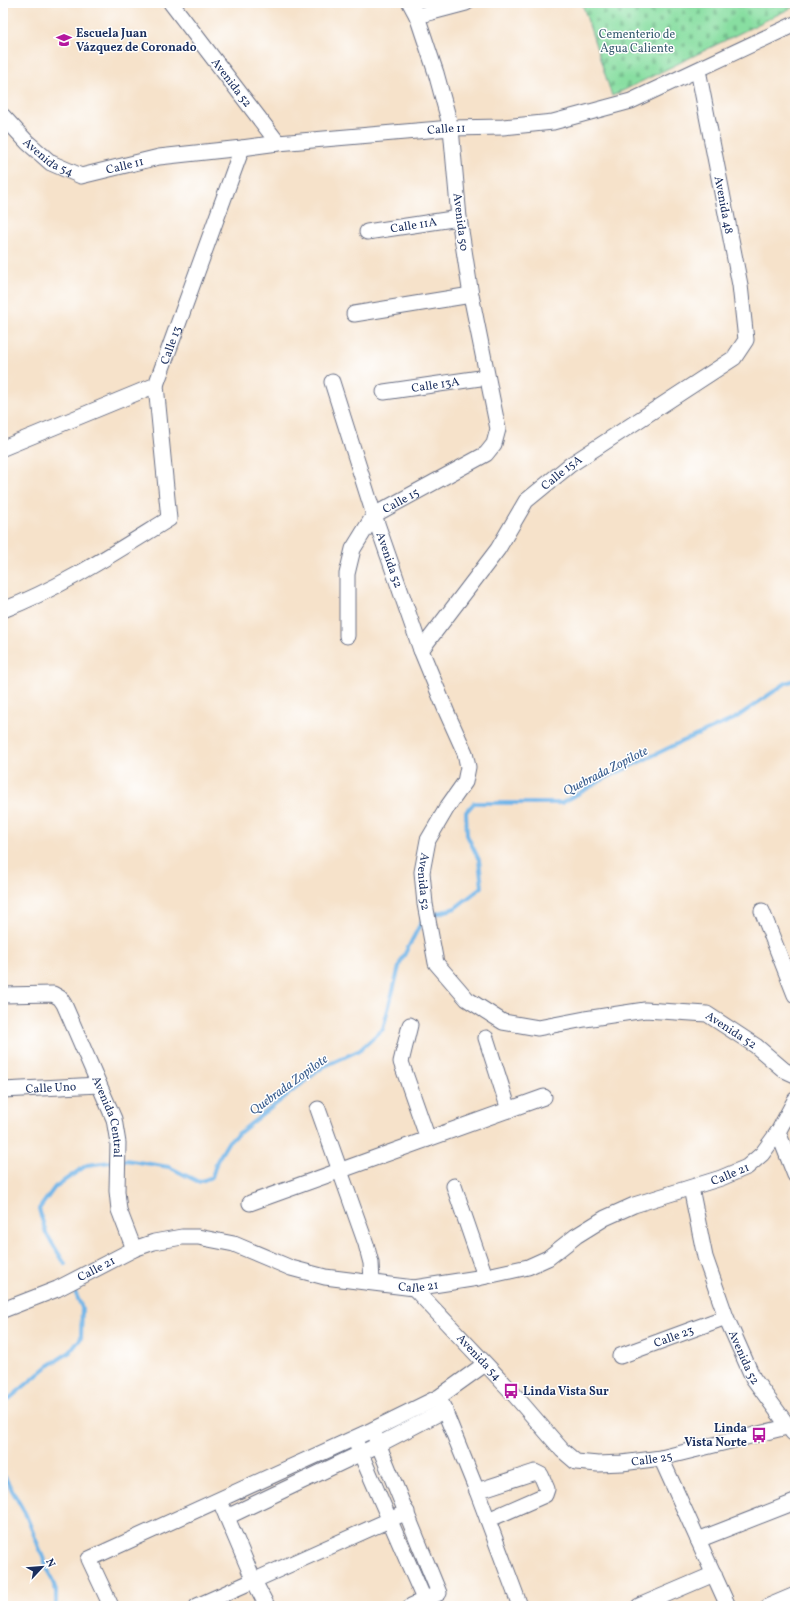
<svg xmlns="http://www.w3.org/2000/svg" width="798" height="1609" font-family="Vollkorn,serif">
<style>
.cemetery{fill:url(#cemetery-stones);stroke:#528680}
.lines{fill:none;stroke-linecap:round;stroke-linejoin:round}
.stream{stroke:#73b6e8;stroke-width:4}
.minor-casing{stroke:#686e84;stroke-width:17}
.minor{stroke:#fff;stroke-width:15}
.labels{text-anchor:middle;stroke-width:3;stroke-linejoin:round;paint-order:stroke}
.poi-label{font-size:12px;font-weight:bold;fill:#1b2f5e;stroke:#fff;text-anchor:start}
.park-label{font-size:12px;fill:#365b6f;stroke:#fff}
.street-label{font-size:12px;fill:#1b2f5e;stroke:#fff}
.water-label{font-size:13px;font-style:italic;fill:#3a5e8e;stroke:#fff}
</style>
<defs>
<pattern id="cemetery-stones" width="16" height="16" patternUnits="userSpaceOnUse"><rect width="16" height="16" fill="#88dea1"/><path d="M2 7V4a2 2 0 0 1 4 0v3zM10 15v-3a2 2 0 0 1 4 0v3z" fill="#75bf8d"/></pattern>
</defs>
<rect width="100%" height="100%" fill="#fff"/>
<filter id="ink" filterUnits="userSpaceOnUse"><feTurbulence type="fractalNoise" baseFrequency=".025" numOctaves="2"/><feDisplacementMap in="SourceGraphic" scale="8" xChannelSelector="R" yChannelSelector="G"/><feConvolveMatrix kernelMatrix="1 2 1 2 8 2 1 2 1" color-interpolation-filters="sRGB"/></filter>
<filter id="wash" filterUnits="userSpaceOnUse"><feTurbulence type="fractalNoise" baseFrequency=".012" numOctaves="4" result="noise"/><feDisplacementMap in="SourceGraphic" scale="16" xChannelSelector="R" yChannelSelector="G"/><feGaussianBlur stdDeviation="0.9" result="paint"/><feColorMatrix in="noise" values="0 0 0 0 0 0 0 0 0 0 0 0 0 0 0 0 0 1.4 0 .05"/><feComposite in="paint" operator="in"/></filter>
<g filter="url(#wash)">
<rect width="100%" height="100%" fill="#f6e2ca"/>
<path class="cemetery" d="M 582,3 L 795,3 L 795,6 L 612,96 Z"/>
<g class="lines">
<path class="stream" d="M 430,916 L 455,908 L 482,887 L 479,860 L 467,835 L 466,812 L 474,803 L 562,803 L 602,780 L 681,742 L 734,719 L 786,683 L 795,680
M 65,1264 L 46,1233 L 39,1209 L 55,1187 L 87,1165 L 126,1160 L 169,1167 L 199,1182 L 212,1177 L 217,1161 L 229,1141 L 323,1067 L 360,1050 L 383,1029 L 400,963 L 423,919
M 3,1404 L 48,1366 L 70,1352 L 81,1338 L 82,1308 L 75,1292
M 3,1474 L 26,1515 L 56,1590 L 56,1606"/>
</g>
</g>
<g filter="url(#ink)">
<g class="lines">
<defs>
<g id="minor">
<path id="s1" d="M 171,3 L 278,143"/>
<path d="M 417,16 L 466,3"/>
<path id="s2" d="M 3,116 L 27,142 L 51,163 L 81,176 L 159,157 L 242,148 L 278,143 L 451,128 L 503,127 L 553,122 L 631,101 L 795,24"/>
<path id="s3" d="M 367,232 L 459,218"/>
<path d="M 354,314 L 471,295"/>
<path id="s4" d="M 332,382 L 374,515 L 421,650 L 447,713 L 465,753 L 468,767 L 465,782 L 448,806 L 428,840 L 422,872 L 425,904 L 436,963 L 467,999 L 503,1022 L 538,1028 L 585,1019 L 645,1010 L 707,1014 L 756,1046 L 784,1070 L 795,1075"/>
<path id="s5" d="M 384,392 L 487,377"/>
<path id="s6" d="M 3,448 L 156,385 L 242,148"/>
<path d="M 3,610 C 61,588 117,551 169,519 L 156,385"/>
<path id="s7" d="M 347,636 L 347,574 L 353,549 L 374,515 L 486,454 L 494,444 L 498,429 L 471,295 L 459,218 L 451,128 L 436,73 L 417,16 L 410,3"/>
<path id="s8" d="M 421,650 L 498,549 L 526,501 L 570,465 L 734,358 L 746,340 L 740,285 L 698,70"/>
<path d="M 762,911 L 795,995"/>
<path id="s9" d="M 3,995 L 53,994 L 60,998 L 64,1004 L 114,1119 L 118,1143 L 117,1191 L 119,1210 L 134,1249"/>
<path d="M 410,1025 L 401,1062 L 428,1139"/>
<path d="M 486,1038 L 509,1110"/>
<path id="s10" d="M 3,1090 L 99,1085"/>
<path d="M 318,1109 L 366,1244 L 371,1263 L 372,1282"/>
<path d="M 778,1132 L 795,1175"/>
<path d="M 454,1186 L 485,1276"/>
<path id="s11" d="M 691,1188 L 705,1257 L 726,1317 L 753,1378 L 793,1433"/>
<path d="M 250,1203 L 544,1097"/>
<path id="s12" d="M 414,1288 L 511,1391 L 562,1450 L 576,1462 L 598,1464 L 622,1463 L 661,1458 L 795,1425"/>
<path id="s13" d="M 3,1310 L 57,1289 L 134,1249 L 154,1242 L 182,1237 L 198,1237 L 234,1244 L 291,1268 L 325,1277 L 414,1288 L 478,1278 L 528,1267 L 548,1258 L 576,1236 L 605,1218 L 634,1205 L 721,1178 L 747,1167 L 762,1154 L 778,1132 L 795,1100"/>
<path id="s14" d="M 620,1356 L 726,1317"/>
<path d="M 441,1402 L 477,1491 L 520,1606"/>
<path d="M 375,1436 L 439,1593 L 411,1606"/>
<path d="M 357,1445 L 427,1606"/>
<path d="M 661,1458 L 728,1606"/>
<path d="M 477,1491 L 535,1472 L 541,1475 L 547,1489 L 545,1495 L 488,1520"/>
<path d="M 223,1508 L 254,1581 L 267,1606"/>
<path d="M 227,1517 L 378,1445 L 445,1410"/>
<path d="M 698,1540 L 795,1502"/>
<path d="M 111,1606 L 89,1559 L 372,1430 L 439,1397 L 485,1364"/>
<path d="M 197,1606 L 407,1512"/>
<path d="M 639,1606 L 714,1574"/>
<path d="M 769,1606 L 795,1595"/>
</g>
</defs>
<use href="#minor" class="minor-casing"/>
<use href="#minor" class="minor"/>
</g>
</g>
<defs>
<symbol id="school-bare" viewBox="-9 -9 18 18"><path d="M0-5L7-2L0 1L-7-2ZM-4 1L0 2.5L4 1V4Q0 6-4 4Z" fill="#b5179e" stroke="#fff" stroke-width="2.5" paint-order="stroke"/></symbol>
<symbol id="bus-bare" viewBox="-9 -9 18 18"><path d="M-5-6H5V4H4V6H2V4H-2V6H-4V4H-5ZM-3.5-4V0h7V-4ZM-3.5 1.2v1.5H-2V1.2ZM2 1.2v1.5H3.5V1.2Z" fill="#b5179e" stroke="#fff" stroke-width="2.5" paint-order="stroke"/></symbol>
</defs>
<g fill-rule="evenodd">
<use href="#school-bare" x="53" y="29" width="22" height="22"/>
<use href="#bus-bare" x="500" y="1380" width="22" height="22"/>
<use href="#bus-bare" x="748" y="1424" width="22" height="22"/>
</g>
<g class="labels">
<g class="poi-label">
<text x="76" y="37">Escuela Juan<tspan x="76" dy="14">Vázquez de Coronado</tspan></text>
<text x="523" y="1395">Linda Vista Sur</text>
<text x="747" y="1432" text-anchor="end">Linda<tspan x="747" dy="14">Vista Norte</tspan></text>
</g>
<g class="park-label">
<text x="637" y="38">Cementerio de<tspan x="637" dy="14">Agua Caliente</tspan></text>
</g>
<g class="street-label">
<text dy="4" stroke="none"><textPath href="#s1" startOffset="100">Avenida 52</textPath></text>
<text dy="4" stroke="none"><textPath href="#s2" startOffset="469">Calle 11</textPath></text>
<text dy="4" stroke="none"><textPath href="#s2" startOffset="62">Avenida 54</textPath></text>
<text dy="4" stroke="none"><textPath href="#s2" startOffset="145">Calle 11</textPath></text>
<text transform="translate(724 205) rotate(79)" y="4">Avenida 48</text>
<text transform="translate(461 222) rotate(83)" y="4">Avenida 50</text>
<text dy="4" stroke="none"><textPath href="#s3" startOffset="47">Calle 11A</textPath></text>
<text dy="4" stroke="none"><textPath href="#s6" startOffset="208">Calle 13</textPath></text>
<text dy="4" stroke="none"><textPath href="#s5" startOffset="52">Calle 13A</textPath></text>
<text dy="4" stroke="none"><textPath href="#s8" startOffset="228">Calle 15A</textPath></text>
<text dy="4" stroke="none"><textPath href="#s7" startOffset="158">Calle 15</textPath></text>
<text dy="4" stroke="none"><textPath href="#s4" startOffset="187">Avenida 52</textPath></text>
<text dy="4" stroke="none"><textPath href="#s4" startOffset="535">Avenida 52</textPath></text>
<text dy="4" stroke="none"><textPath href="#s4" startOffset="943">Avenida 52</textPath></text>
<text dy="4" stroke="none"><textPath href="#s10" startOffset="48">Calle Uno</textPath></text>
<text dy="4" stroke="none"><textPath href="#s9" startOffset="187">Avenida Central</textPath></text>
<text dy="4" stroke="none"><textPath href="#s13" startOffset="774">Calle 21</textPath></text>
<text dy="4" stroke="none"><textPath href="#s13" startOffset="102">Calle 21</textPath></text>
<text dy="4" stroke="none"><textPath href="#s13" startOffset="438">Calle 21</textPath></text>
<text dy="4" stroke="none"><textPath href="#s14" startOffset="57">Calle 23</textPath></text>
<text dy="4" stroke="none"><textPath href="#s12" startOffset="95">Avenida 54</textPath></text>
<text dy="4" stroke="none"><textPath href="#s11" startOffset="178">Avenida 52</textPath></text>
<text dy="4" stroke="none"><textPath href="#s12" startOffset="314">Calle 25</textPath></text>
</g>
<g class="water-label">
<text transform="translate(605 770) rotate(-27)" y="5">Quebrada Zopilote</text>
<text transform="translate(288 1084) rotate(-36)" y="5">Quebrada Zopilote</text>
</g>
</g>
<rect width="798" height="1609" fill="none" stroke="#fff" stroke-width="16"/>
<g transform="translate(42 1567) rotate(64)" stroke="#ffffff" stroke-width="3" paint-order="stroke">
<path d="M0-3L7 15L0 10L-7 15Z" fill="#1b2f5e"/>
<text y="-6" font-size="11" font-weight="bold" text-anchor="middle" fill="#1b2f5e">N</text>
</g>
</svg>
